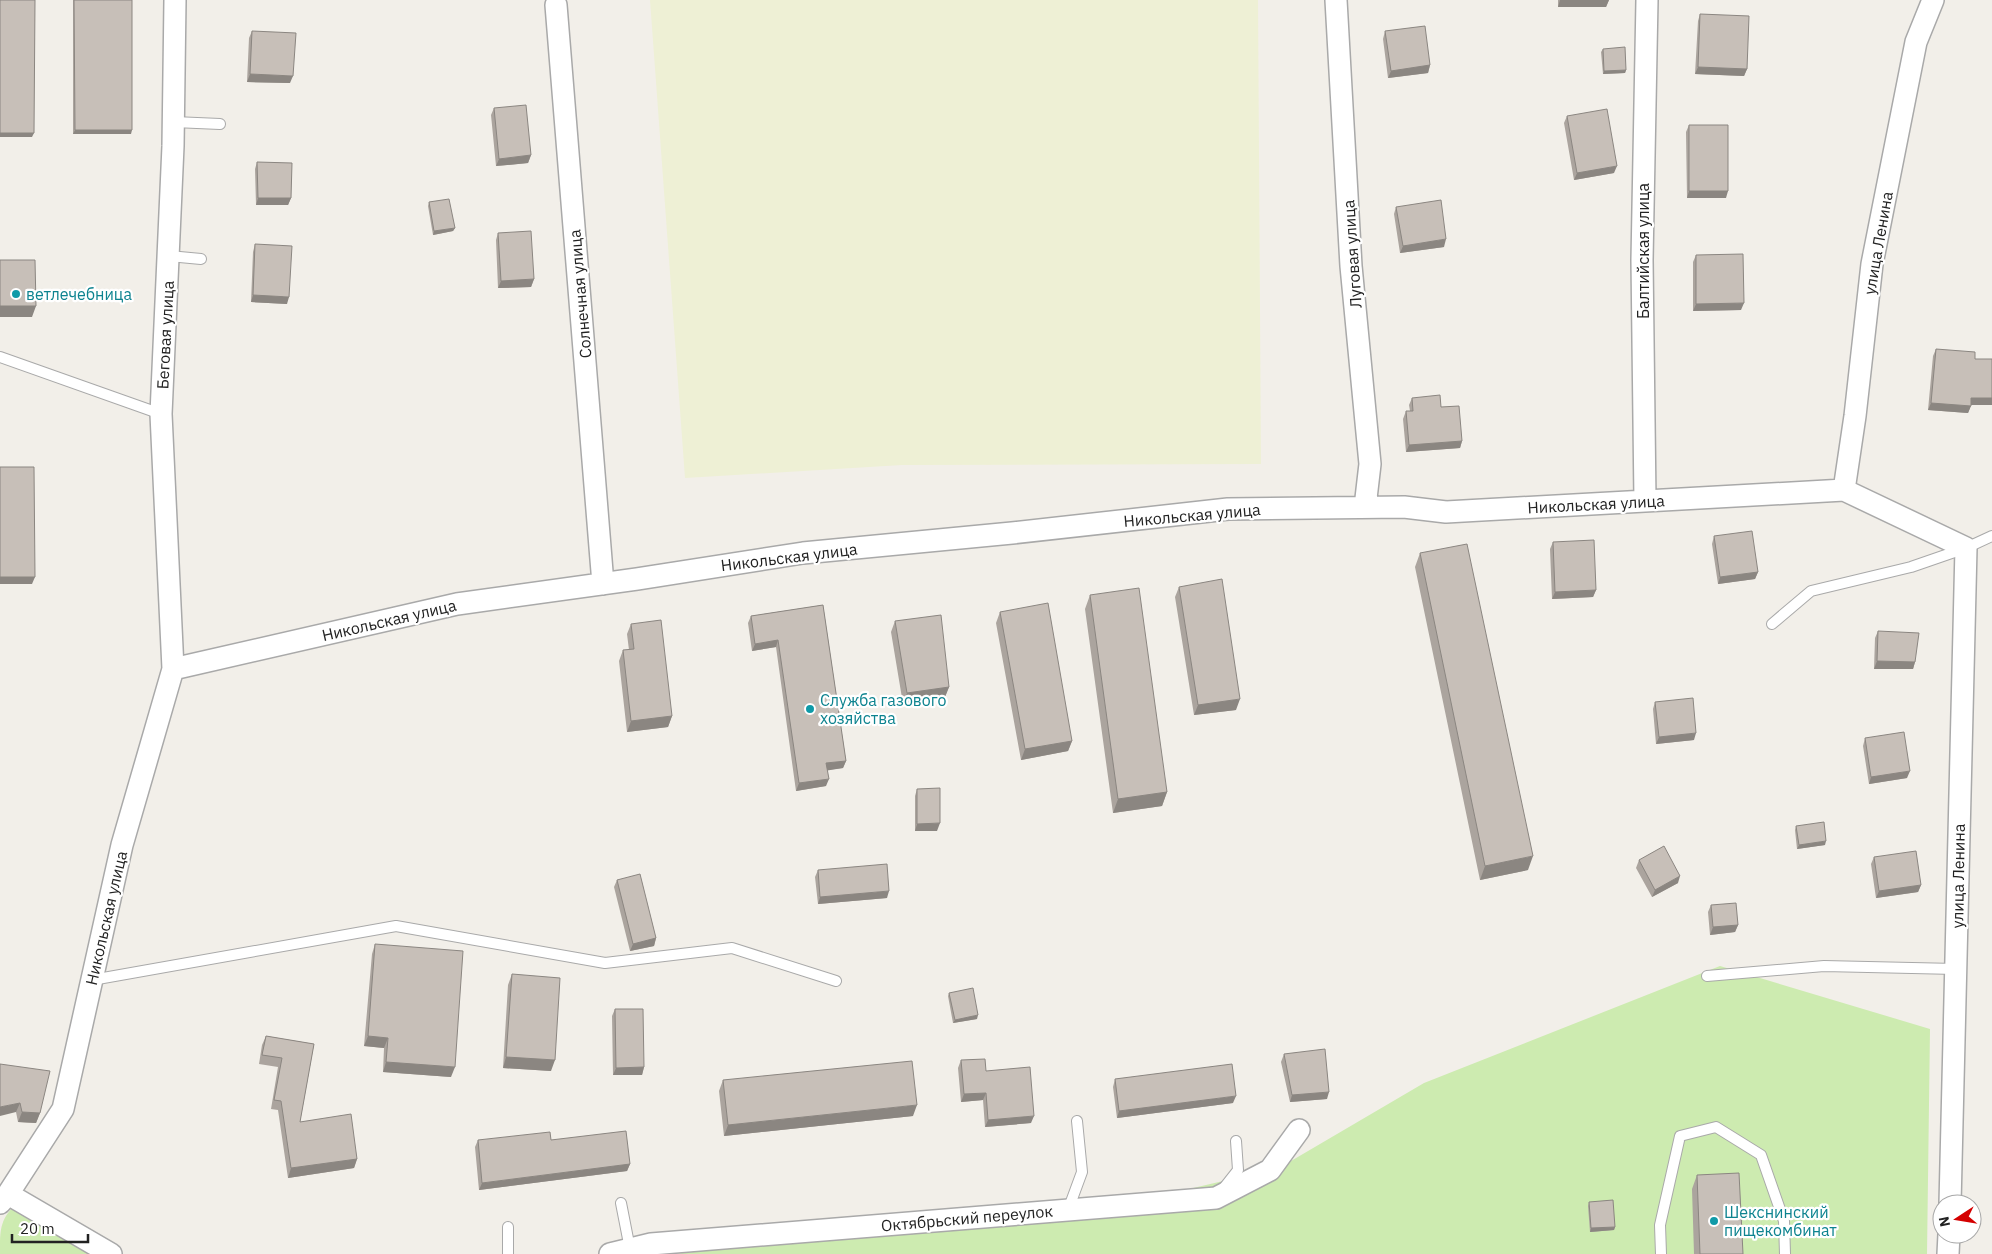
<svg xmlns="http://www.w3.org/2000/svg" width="1992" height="1254" font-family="'IBM Plex Sans',sans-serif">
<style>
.farmland{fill:#eef0d5}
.grass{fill:#cdebb0}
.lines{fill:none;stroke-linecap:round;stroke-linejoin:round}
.lane-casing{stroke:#a9a9a9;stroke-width:12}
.street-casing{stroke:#a9a9a9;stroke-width:24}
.lane{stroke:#fff;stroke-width:10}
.street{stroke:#fff;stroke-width:21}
.wall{fill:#aba49e}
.shaded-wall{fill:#8b8681}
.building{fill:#c7bfb8;stroke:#8b8681}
.culture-dot{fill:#0f9aa8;stroke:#fff;stroke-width:2}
.labels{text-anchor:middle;stroke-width:4.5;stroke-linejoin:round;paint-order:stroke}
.street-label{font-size:16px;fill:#222;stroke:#fff}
.culture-label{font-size:16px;fill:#0d838f;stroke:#fff;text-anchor:start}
</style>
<rect width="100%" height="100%" fill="#f2efe9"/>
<path class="farmland" d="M 650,0 L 1258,0 L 1261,464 L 902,465 L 685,478 Z"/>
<path class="grass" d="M 1720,966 L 1930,1029 L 1927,1254 L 673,1254 L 1078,1215 L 1270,1170 L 1291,1161 L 1424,1083 Z
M 19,1201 L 98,1254 L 0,1254 C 0,1227 0,1219 19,1201 Z"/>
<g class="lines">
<defs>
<path id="lane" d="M 174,122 L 220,124
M 169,256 L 201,259
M 0,357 L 161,414
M 1772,624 L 1811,591 L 1911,567 L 1966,548 L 1992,536
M 1707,976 L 1824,966 L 1956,969
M 92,980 L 396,926 L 605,963 L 732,948 L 836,981
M 1223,1189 L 1238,1170 L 1236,1141
M 621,1203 L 630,1249
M 1068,1210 L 1082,1172 L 1077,1121
M 508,1227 L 508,1254
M 1661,1254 L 1660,1225 L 1680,1136 L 1716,1127 L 1761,1155 L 1784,1221 L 1785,1254"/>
<path id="street" d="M 1336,0 L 1351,266 L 1370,464 L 1365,507
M 556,5 L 603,584
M 1844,490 L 1855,416 L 1872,264 L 1916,42 L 1933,0
M 1645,501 L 1642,260 L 1647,0
M 173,669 L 161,414 L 173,146 L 175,0
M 8,1194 L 111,1254
M 0,1203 L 8,1194 L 63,1109 L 122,845 L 173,669 L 457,604 L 637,579 L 803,553 L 1012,533 L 1228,509 L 1404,507 L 1446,512 L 1844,490 L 1966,548 L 1950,1204
M 610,1254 L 651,1244 L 1216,1198 L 1270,1170 L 1299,1130
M 1948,1254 L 1949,1234"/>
</defs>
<use href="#lane" class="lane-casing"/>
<use href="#street" class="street-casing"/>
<use href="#lane" class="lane"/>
<use href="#street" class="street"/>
</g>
<path class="wall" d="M 73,0 L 132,0 L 131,134 L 73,134 Z
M 1558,0 L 1609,0 L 1606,7 L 1558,7 Z
M 1700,14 L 1747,69 L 1744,76 L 1695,74 L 1698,21 Z
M 252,31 L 290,83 L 247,82 L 249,38 Z
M 1385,31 L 1430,65 L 1428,73 L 1388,78 L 1383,39 Z
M 1603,49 L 1626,70 L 1625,73 L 1603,74 L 1601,52 Z
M 494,108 L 531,155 L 528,163 L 496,166 L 491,115 Z
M 1567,116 L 1614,173 L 1574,180 L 1564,123 Z
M 1689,125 L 1726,198 L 1687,198 L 1686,132 Z
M 257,162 L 291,198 L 288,205 L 256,205 L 255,169 Z
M 429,202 L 455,228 L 453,231 L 433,235 L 428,206 Z
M 1396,207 L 1444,247 L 1400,253 L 1394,214 Z
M 498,233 L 534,279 L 531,287 L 498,288 L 496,240 Z
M 255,244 L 287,304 L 251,302 L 253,252 Z
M 1696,255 L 1741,310 L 1693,311 L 1693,262 Z
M 1936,349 L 1975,359 L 1992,359 L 1992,405 L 1971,405 L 1968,413 L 1928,410 L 1933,356 Z
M 1412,398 L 1462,441 L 1460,448 L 1406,452 L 1403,419 L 1406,411 L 1410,411 L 1409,405 Z
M 1714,536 L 1758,572 L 1755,579 L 1718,584 L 1712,544 Z
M 1553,542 L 1596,590 L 1593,597 L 1552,599 L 1550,549 Z
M 1420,553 L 1528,870 L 1480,880 L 1415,567 Z
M 1179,587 L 1236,710 L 1194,715 L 1175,597 Z
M 1090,595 L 1167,792 L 1162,806 L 1113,813 L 1085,609 Z
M 823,605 L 846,761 L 843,768 L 827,770 L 826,786 L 796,791 L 776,647 L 752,651 L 748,623 L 751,616 Z
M 1000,612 L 1072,741 L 1068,751 L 1021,760 L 996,623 Z
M 895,621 L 949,687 L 945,697 L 903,704 L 891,632 Z
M 631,624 L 672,716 L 668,727 L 627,732 L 619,661 L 623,650 L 629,650 L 627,634 Z
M 1878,631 L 1915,662 L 1913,669 L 1874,669 L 1875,638 Z
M 1655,702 L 1694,740 L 1656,744 L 1653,709 Z
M 1865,738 L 1907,778 L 1869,784 L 1863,746 Z
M 917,789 L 937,831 L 915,831 L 915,796 Z
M 1796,826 L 1825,845 L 1797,849 L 1795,830 Z
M 1874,857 L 1921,885 L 1918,892 L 1876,898 L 1871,864 Z
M 1639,860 L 1678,883 L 1652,897 L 1636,868 Z
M 818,870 L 887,898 L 818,904 L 815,877 Z
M 617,880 L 656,938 L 654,946 L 630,951 L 614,887 Z
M 1711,905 L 1738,925 L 1735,932 L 1710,935 L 1708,912 Z
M 375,944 L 451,1077 L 383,1072 L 384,1048 L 364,1046 L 372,954 Z
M 512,974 L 551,1071 L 503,1068 L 508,985 Z
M 949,993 L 977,1019 L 953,1023 L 948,996 Z
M 615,1009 L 644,1067 L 642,1075 L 613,1075 L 612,1016 Z
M 266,1036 L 314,1044 L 300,1122 L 357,1159 L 354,1168 L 288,1178 L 278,1110 L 271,1109 L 278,1067 L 259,1064 L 262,1045 Z
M 1284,1054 L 1327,1099 L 1290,1102 L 1281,1062 Z
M 961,1060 L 986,1071 L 1031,1123 L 985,1127 L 983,1100 L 961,1102 L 958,1068 Z
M 0,1064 L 40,1113 L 36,1123 L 18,1122 L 16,1112 Z
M 1115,1079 L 1233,1103 L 1117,1118 L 1113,1087 Z
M 723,1080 L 913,1116 L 724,1136 L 719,1091 Z
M 478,1140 L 551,1140 L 630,1164 L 627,1171 L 479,1190 L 475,1147 Z
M 1697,1175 L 1743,1254 L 1694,1254 L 1692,1189 Z
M 1589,1202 L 1615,1227 L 1614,1230 L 1590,1232 L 1588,1206 Z"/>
<path class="shaded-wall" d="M 1560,0 L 1609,0 L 1606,7 L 1558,7 Z
M 1430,65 L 1428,73 L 1388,78 L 1391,71 Z
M 1698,67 L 1747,69 L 1744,76 L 1695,74 Z
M 1626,70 L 1625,73 L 1603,74 L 1604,71 Z
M 250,74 L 293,76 L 290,83 L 247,82 Z
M 75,130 L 132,130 L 131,134 L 73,134 Z
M 0,133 L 34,133 L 32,137 L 0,137 Z
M 531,155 L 528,163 L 496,166 L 499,159 Z
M 1617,166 L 1614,173 L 1574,180 L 1577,173 Z
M 1689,191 L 1728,191 L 1726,198 L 1687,198 Z
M 258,198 L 291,198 L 288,205 L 256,205 Z
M 455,228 L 453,231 L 433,235 L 434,231 Z
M 1446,239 L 1444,247 L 1400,253 L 1403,246 Z
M 534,279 L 531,287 L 498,288 L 501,281 Z
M 253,295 L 289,297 L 287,304 L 251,302 Z
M 1744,303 L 1741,310 L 1693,311 L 1696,304 Z
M 0,306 L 36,306 L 32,317 L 0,317 Z
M 1971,398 L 1992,398 L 1992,405 L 1969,405 Z
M 1931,403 L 1971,406 L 1968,413 L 1928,410 Z
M 1462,441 L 1460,448 L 1406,452 L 1409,445 Z
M 1758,572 L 1755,579 L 1718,584 L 1720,577 Z
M 0,577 L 35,577 L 32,584 L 0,584 Z
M 1596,590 L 1593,597 L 1552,599 L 1555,592 Z
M 778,640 L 776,647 L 752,651 L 755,644 Z
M 1877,661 L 1915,662 L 1913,669 L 1874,669 Z
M 949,687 L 945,697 L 903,704 L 907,693 Z
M 1240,699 L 1236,710 L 1194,715 L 1198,705 Z
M 672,716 L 668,727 L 627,732 L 631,721 Z
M 1696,733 L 1694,740 L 1656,744 L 1659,737 Z
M 1072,741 L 1068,751 L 1021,760 L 1025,749 Z
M 846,761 L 843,768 L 824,771 L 826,763 Z
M 1910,771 L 1907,778 L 1869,784 L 1871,777 Z
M 829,779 L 826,786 L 796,791 L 799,783 Z
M 1167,792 L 1162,806 L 1113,813 L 1118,799 Z
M 940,823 L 937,831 L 915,831 L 917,824 Z
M 1826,841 L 1825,845 L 1797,849 L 1799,845 Z
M 1533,856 L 1528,870 L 1480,880 L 1485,866 Z
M 1680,876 L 1678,883 L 1652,897 L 1655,890 Z
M 1921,885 L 1918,892 L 1876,898 L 1879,891 Z
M 889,891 L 887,898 L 818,904 L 820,897 Z
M 1738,925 L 1735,932 L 1710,935 L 1713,927 Z
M 656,938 L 654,946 L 630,951 L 633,944 Z
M 978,1015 L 977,1019 L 953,1023 L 955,1020 Z
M 368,1036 L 388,1038 L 384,1048 L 364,1046 Z
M 506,1057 L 555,1060 L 551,1071 L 503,1068 Z
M 386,1062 L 455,1067 L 451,1077 L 383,1072 Z
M 644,1067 L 642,1075 L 613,1075 L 616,1068 Z
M 1329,1092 L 1327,1099 L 1290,1102 L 1292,1095 Z
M 986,1093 L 983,1100 L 961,1102 L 964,1094 Z
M 1236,1096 L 1233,1103 L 1117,1118 L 1119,1111 Z
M 20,1103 L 16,1112 L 0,1116 L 0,1107 Z
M 917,1105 L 913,1116 L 724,1136 L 728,1125 Z
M 22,1112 L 40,1113 L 36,1123 L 18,1122 Z
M 1034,1116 L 1031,1123 L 985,1127 L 988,1120 Z
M 357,1159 L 354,1168 L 288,1178 L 291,1168 Z
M 630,1164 L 627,1171 L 479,1190 L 482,1183 Z
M 1615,1227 L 1614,1230 L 1590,1232 L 1591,1228 Z"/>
<path class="building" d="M 0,0 L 35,0 L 34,133 L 0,133 Z
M 74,0 L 132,0 L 132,130 L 75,130 Z
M 1700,14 L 1749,16 L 1747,69 L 1698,67 Z
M 1425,26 L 1430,65 L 1391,71 L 1385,31 Z
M 252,31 L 296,33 L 293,76 L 250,74 Z
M 1625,47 L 1626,70 L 1604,71 L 1603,49 Z
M 526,105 L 531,155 L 499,159 L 494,108 Z
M 1607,109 L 1617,166 L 1577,173 L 1567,116 Z
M 1689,125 L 1728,125 L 1728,191 L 1689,191 Z
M 257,162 L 292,163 L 291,198 L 258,198 Z
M 449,199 L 455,228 L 434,231 L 429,202 Z
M 1441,200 L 1446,239 L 1403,246 L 1396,207 Z
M 531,231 L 534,279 L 501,281 L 498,233 Z
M 255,244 L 292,246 L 289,297 L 253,295 Z
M 1743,254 L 1744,303 L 1696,304 L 1696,255 Z
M 0,260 L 35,260 L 36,306 L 0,306 Z
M 1936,349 L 1975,352 L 1975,359 L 1992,359 L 1992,398 L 1971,398 L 1971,406 L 1931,403 Z
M 1440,395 L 1441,407 L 1459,406 L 1462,441 L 1409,445 L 1406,411 L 1413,411 L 1412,398 Z
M 0,467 L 34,467 L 35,577 L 0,577 Z
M 1752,531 L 1758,572 L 1720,577 L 1714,536 Z
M 1594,540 L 1596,590 L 1555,592 L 1553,542 Z
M 1467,544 L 1533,856 L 1485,866 L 1420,553 Z
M 1222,579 L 1240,699 L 1198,705 L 1179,587 Z
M 1139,588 L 1167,792 L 1118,799 L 1090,595 Z
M 1048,603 L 1072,741 L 1025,749 L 1000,612 Z
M 823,605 L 846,761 L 826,763 L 829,779 L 799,783 L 778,640 L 755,644 L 751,616 Z
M 941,615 L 949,687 L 907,693 L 895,621 Z
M 661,620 L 672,716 L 631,721 L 623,650 L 634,649 L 631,624 Z
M 1878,631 L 1919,633 L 1915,662 L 1877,661 Z
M 1693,698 L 1696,733 L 1659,737 L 1655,702 Z
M 1904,732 L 1910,771 L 1871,777 L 1865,738 Z
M 940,788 L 940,823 L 917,824 L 917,789 Z
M 1824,822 L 1826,841 L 1799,845 L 1796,826 Z
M 1664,846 L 1680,876 L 1655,890 L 1639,860 Z
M 1916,851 L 1921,885 L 1879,891 L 1874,857 Z
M 887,864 L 889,891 L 820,897 L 818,870 Z
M 640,874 L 656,938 L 633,944 L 617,880 Z
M 1736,903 L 1738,925 L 1713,927 L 1711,905 Z
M 375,944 L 463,951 L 455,1067 L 386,1062 L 388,1038 L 368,1036 Z
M 512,974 L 560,978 L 555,1060 L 506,1057 Z
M 973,988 L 978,1015 L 955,1020 L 949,993 Z
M 615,1009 L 643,1009 L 644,1067 L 616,1068 Z
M 266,1036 L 314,1044 L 300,1122 L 351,1114 L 357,1159 L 291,1168 L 281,1101 L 274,1100 L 282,1058 L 262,1055 Z
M 1325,1049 L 1329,1092 L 1292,1095 L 1284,1054 Z
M 985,1059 L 986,1071 L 1030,1067 L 1034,1116 L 988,1120 L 986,1093 L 964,1094 L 961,1060 Z
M 912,1061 L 917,1105 L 728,1125 L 723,1080 Z
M 0,1064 L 50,1071 L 40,1113 L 22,1112 L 20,1103 L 0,1107 Z
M 1232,1064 L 1236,1096 L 1119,1111 L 1115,1079 Z
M 626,1131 L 630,1164 L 482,1183 L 478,1140 L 550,1132 L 551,1140 Z
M 1739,1173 L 1743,1254 L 1700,1254 L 1697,1175 Z
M 1613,1200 L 1615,1227 L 1591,1228 L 1589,1202 Z"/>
<g class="culture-dot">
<circle cx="16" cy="294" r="5"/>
<circle cx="810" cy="709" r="5"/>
<circle cx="1714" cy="1221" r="5"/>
</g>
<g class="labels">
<g class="street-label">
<text transform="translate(1878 243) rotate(-80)" y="6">улица Ленина</text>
<text transform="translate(1643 251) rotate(-90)" y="6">Балтийская улица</text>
<text transform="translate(1352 254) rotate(-94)" y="6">Луговая улица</text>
<text transform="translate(580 294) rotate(-95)" y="6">Солнечная улица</text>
<text transform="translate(165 335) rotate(-87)" y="6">Беговая улица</text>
<text transform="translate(1596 504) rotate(-3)" y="6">Никольская улица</text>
<text transform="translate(1192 515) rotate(-5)" y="6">Никольская улица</text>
<text transform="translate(789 557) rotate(-7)" y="6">Никольская улица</text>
<text transform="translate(389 620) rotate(-13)" y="6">Никольская улица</text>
<text transform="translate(1958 876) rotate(-89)" y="6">улица Ленина</text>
<text transform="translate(106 918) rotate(-77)" y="6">Никольская улица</text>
<text transform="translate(967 1218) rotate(-5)" y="6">Октябрьский переулок</text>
</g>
<g class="culture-label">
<text x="26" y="300">ветлечебница</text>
<text x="820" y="706">Служба газового<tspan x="820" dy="18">хозяйства</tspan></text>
<text x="1724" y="1218">Шекснинский<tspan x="1724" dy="18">пищекомбинат</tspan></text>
</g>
</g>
<g transform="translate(1957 1219) rotate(258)"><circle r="24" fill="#ffffff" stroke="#a7a7a7"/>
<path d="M0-4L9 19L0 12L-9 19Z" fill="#d40000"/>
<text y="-8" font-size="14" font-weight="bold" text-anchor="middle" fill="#222222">N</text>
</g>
<path d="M12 1234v8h76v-8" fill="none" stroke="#222222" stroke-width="2.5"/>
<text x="20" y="1234" font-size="15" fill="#222222" stroke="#ffffff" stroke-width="4" paint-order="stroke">20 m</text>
</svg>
